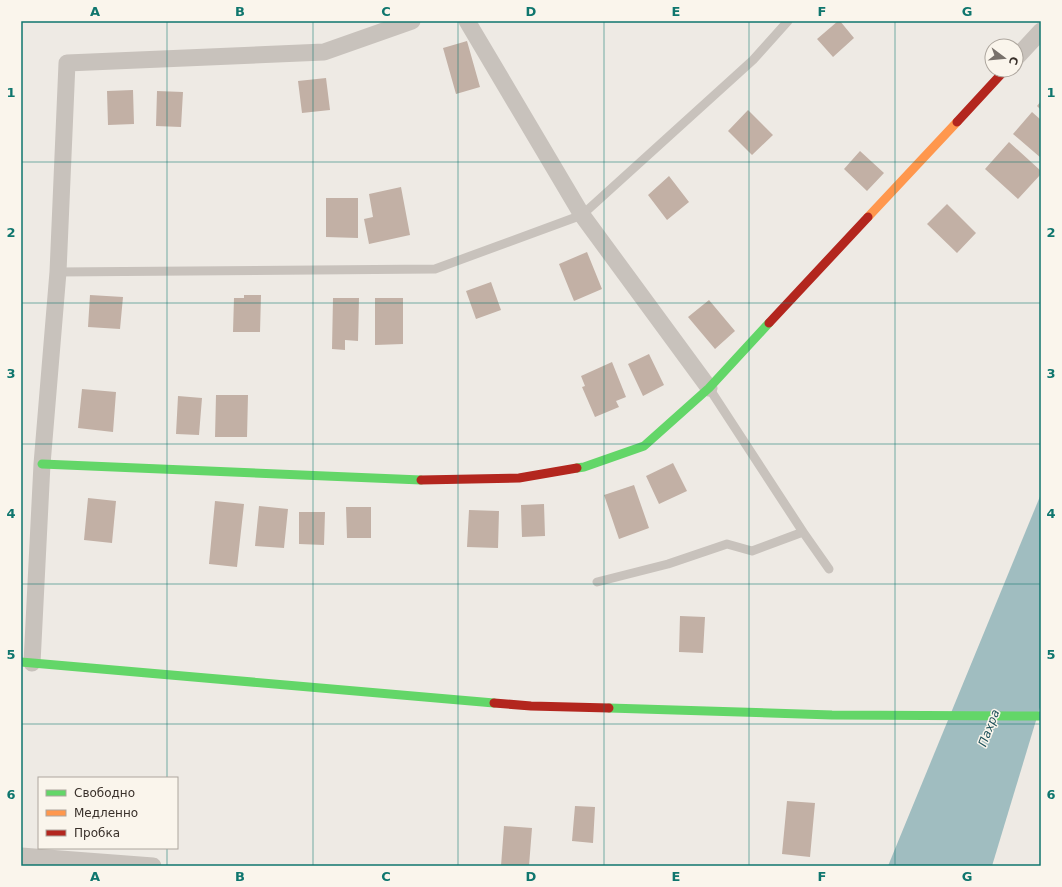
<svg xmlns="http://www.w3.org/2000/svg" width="1062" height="887" font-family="'DejaVu Sans',sans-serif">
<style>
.water{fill:#a0bdc0}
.building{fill:#c2b0a5}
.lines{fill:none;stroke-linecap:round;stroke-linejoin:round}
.lane{stroke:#c8c2bc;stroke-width:9}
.street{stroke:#c8c2bc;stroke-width:17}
.fast{stroke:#63d668;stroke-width:9}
.slow{stroke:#ff974d;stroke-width:9}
.jam{stroke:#b3261e;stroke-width:9}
.grid{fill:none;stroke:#0f766e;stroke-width:1;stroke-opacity:0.55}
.labels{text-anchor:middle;stroke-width:3;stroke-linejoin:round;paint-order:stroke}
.water-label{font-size:12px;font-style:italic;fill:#1f525b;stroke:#faf5ec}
.neatline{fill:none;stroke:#0f766e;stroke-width:1.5}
.grid-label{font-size:13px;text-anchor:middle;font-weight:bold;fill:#0f766e}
</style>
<rect width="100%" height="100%" fill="#eeeae4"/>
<path class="water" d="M 1041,494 L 1041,704 L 992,866 L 888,866 Z"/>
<path class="building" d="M 838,21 L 840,21 L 854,38 L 833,57 L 817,39 Z
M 467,41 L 480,87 L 456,94 L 443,48 Z
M 326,78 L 330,110 L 302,113 L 298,81 Z
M 133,90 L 134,124 L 108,125 L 107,91 Z
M 157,91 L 183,92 L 181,127 L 156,126 Z
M 1041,101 L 1041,110 L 1037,106 Z
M 748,110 L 773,135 L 752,155 L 728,131 Z
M 1032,112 L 1041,120 L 1041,158 L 1013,134 Z
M 1009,142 L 1041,171 L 1041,174 L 1018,199 L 985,169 Z
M 860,151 L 884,173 L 867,191 L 844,169 Z
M 669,176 L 689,202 L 667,220 L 648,195 Z
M 401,187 L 410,235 L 369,244 L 364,219 L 373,217 L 369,194 Z
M 326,198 L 358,198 L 358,238 L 326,237 Z
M 947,204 L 976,233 L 957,253 L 927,224 Z
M 587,252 L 602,289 L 574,301 L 559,264 Z
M 491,282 L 501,310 L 476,319 L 466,291 Z
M 90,295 L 123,297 L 120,329 L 88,327 Z
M 244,295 L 261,295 L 260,332 L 233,332 L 234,298 L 244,298 Z
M 333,298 L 359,298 L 358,341 L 345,340 L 345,350 L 332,349 Z
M 375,298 L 403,298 L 403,344 L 375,345 Z
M 709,300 L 735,331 L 715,349 L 688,317 Z
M 649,354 L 664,385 L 643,396 L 628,364 Z
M 612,362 L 626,397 L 616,401 L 619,407 L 595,417 L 582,387 L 585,386 L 581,376 Z
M 82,389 L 116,392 L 113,432 L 78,428 Z
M 216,395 L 248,395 L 247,437 L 215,437 Z
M 178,396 L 202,398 L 199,435 L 176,434 Z
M 673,463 L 687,491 L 659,504 L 646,476 Z
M 634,485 L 649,528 L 619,539 L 604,495 Z
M 88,498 L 116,501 L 112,543 L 84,540 Z
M 215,501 L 244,504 L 237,567 L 209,564 Z
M 544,504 L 545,536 L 522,537 L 521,505 Z
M 259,506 L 288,509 L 284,548 L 255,546 Z
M 346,507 L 371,507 L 371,538 L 347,538 Z
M 469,510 L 499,511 L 498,548 L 467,547 Z
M 299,512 L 325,512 L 324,545 L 299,544 Z
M 680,616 L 705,617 L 703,653 L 679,652 Z
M 787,801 L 815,803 L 810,857 L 782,854 Z
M 575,806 L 595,807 L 593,843 L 572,841 Z
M 504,826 L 532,828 L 529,866 L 501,866 Z"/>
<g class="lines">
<path class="lane" d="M 58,272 L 435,269 L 582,215 L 753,60 L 788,21
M 803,532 L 829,569
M 597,582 L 668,564 L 727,544 L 752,551 L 803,532 L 709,388"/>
<path class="street" d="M 467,21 L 582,215 L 709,388
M 1016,58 L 1041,31
M 32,663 L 42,464 L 58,272 L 67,63 L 324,52 L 412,21
M 21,856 L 153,866"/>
<path class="fast" d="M 42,464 L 421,480
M 577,468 L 584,467 L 644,446 L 709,388 L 769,323
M 21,662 L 494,703
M 609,708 L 832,715 L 1041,716"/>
<path class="slow" d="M 868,217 L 957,122"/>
<path class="jam" d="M 957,122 L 1005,70
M 769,323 L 868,217
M 421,480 L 519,478 L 577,468
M 494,703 L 531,706 L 609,708"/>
</g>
<path class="grid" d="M 167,21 L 167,778M 313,21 L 313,866M 458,21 L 458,866M 604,21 L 604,866M 749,21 L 749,866M 895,21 L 895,866M 21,162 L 1041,162M 21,303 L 1041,303M 21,444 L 1041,444M 21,584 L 1041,584M 21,724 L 1041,724M 167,848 L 167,866"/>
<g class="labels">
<g class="water-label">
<text transform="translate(989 728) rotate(-69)" y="4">Пахра</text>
</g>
</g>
<rect width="1062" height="887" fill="none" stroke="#faf5ec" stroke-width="44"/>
<rect x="38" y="777" width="140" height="72" fill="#faf5ec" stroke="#ada69e"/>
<rect x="46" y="790" width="20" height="6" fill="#63d668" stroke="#ada69e"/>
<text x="74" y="797" font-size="12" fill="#39302a">Свободно</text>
<rect x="46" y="810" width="20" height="6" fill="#ff974d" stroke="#ada69e"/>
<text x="74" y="817" font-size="12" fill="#39302a">Медленно</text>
<rect x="46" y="830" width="20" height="6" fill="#b3261e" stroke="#ada69e"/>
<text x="74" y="837" font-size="12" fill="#39302a">Пробка</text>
<g transform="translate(1004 58) rotate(106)"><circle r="19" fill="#faf5ec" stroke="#ada69e"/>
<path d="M0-3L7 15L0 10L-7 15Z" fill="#78716b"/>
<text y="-6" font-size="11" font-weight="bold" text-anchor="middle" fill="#39302a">С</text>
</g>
<rect x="22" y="22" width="1018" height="843" class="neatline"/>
<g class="grid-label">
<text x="95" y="16">A</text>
<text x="240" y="16">B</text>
<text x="386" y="16">C</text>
<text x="531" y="16">D</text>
<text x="676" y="16">E</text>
<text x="822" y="16">F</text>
<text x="967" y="16">G</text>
<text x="11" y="97">1</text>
<text x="1051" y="97">1</text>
<text x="11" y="237">2</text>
<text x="1051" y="237">2</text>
<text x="11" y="378">3</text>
<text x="1051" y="378">3</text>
<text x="11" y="518">4</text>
<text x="1051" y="518">4</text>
<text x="11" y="659">5</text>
<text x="1051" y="659">5</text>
<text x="11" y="799">6</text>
<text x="1051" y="799">6</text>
<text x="95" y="881">A</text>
<text x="240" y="881">B</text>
<text x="386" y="881">C</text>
<text x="531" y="881">D</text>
<text x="676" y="881">E</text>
<text x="822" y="881">F</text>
<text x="967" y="881">G</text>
</g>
</svg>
